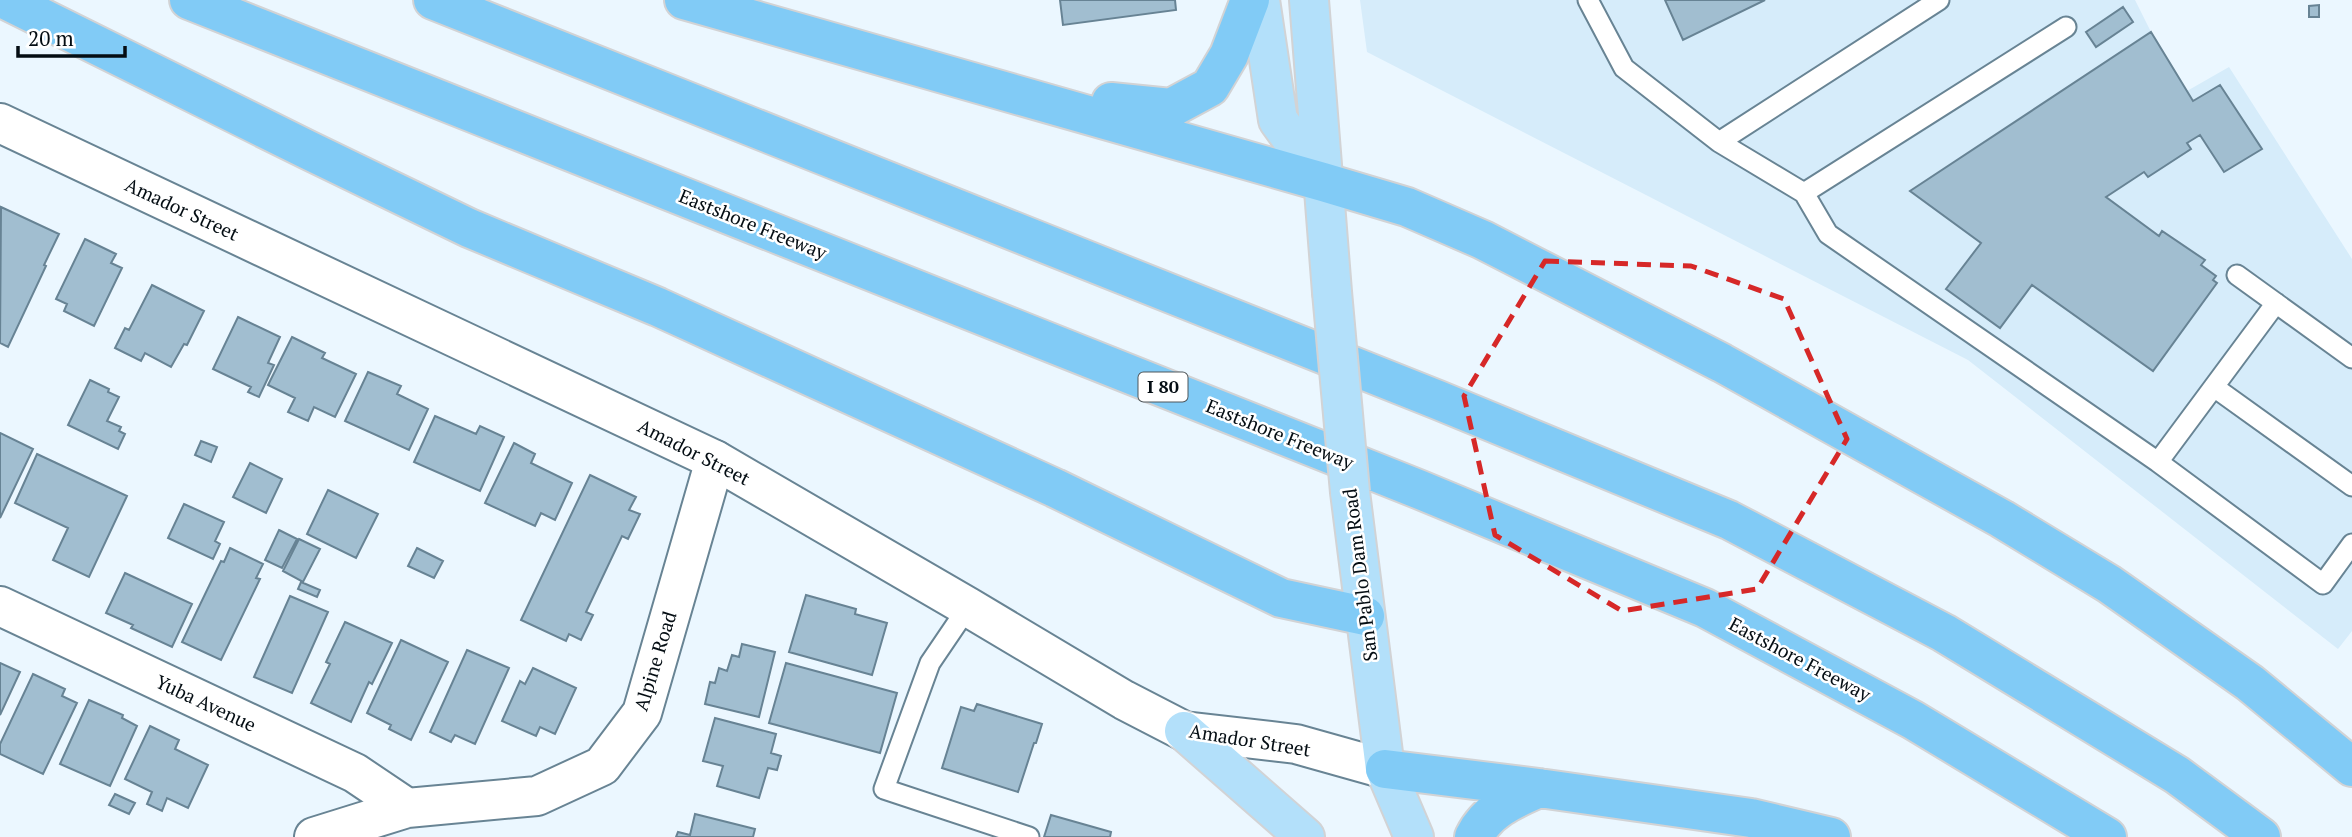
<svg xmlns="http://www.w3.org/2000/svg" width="2352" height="837" font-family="'PT Serif',serif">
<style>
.built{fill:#d6ecfa}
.building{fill:#a1bed0;stroke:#678394;stroke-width:2}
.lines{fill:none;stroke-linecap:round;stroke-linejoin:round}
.lane-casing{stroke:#688494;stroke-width:23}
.street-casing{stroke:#688494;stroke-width:42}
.secondary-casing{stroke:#688494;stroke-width:42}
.primary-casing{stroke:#d2d3d5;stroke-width:42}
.highway-casing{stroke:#d2d3d5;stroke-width:42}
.lane{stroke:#fff;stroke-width:19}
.street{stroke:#fff;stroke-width:38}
.secondary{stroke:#fff;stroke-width:38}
.primary{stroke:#b3e0fa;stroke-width:38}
.highway{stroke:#81cbf6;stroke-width:38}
.primary-bridge-casing{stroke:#d2d3d5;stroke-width:42;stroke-linecap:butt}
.primary-bridge{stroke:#b3e0fa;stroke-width:38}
.marked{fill:none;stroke:#d62828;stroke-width:5;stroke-dasharray:14 9;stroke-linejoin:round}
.labels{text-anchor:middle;stroke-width:5;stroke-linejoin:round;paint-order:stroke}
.shield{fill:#fff;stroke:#4f565a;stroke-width:2}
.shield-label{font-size:18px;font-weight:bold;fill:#040d13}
.street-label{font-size:19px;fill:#040d13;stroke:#fff}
</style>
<rect width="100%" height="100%" fill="#ebf7ff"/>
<path class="built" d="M 1360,0 L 2135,0 L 2151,32 L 2187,91 L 2229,67 L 2352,259 L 2352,631 L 2338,649 L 1968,360 L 1367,52 Z"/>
<path class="building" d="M 1060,0 L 1175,0 L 1176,10 L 1063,25 Z
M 1665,0 L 1765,0 L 1683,40 Z
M 2319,5 L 2319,17 L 2309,17 L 2309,6 Z
M 2123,7 L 2133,22 L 2096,47 L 2086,32 Z
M 2151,32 L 2193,101 L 2220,85 L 2262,149 L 2224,172 L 2200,135 L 2187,143 L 2191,149 L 2148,177 L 2144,172 L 2106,197 L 2159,236 L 2162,231 L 2205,260 L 2201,265 L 2216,276 L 2213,280 L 2217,283 L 2153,371 L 2032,285 L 2000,328 L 1946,289 L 1981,243 L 1910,191 Z
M 1,207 L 59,234 L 44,265 L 46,266 L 8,347 L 0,343 Z
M 85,239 L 116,254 L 111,263 L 122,268 L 94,326 L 64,311 L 67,304 L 56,299 Z
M 152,285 L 204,311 L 187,345 L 184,344 L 171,367 L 145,353 L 141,361 L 115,348 L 125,328 L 129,330 Z
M 238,317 L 280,337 L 268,363 L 274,365 L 259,397 L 248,392 L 251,387 L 213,369 Z
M 292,337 L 325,353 L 322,358 L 356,374 L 335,417 L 314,407 L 308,421 L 288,412 L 295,398 L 268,385 Z
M 368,372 L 401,386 L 397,394 L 428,409 L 409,450 L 345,421 Z
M 90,380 L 109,389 L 108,392 L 119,397 L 107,421 L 121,427 L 119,431 L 125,434 L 118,449 L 68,425 Z
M 435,416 L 476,434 L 480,426 L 504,437 L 480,491 L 414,462 Z
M 0,433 L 33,449 L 0,518 Z
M 201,441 L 217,447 L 211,462 L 195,455 Z
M 514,443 L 535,454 L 531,463 L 572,483 L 555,520 L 541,513 L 535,526 L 485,503 Z
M 37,454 L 127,496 L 89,577 L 53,560 L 68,528 L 15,503 Z
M 250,463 L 282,479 L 266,513 L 233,497 Z
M 590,475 L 636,497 L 629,510 L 640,514 L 628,539 L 622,536 L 586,612 L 593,615 L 581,640 L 569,634 L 566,641 L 521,620 Z
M 328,490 L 378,514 L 356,558 L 307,534 Z
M 184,504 L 224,522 L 215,541 L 220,544 L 213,559 L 168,538 Z
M 279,530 L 297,539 L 282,568 L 265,560 Z
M 299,539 L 320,549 L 303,582 L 283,571 Z
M 230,548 L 263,564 L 256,578 L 260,579 L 221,660 L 182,642 L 221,561 L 224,562 Z
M 417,548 L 443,561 L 434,578 L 408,566 Z
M 125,573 L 192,604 L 172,647 L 131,628 L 133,625 L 106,613 Z
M 301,582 L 320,590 L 317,597 L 298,589 Z
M 806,595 L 856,609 L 855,614 L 887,623 L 872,675 L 789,652 Z
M 290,596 L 328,612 L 292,693 L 254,677 Z
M 345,622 L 392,643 L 372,684 L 369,682 L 351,722 L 311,703 L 330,664 L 326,662 Z
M 401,640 L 448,662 L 411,740 L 389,729 L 391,725 L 367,713 Z
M 742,644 L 775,652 L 759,717 L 705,704 L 710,682 L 715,683 L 719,668 L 727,671 L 732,655 L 739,657 Z
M 467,650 L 509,668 L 475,744 L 455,735 L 451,742 L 430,732 Z
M 0,663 L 20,672 L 0,715 Z
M 786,663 L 897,693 L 880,753 L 769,723 Z
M 533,668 L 576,688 L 555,734 L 540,727 L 536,736 L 502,721 L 520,681 L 525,684 Z
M 33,674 L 65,689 L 62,696 L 77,703 L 43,774 L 0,754 L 0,744 Z
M 89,700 L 123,715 L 122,718 L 137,726 L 110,786 L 60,764 Z
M 977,704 L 1042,724 L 1036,743 L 1034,743 L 1018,792 L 942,768 L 961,707 L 974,711 Z
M 715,718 L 776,734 L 771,753 L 781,756 L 777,770 L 768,768 L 759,798 L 717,786 L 723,766 L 703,761 Z
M 150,726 L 179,740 L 175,749 L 208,765 L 188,808 L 167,798 L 162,811 L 147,804 L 152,792 L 125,779 Z
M 115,794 L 135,803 L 129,814 L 109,805 Z
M 695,814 L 755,829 L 753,837 L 676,837 L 678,832 L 690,835 Z
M 1051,815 L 1111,832 L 1110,837 L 1044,837 Z"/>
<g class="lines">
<defs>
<path id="lane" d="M 1588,0 L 1624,68 L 1719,142 L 1939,0
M 1719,142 L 1804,193 L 2066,27
M 1804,193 L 1828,234 L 2158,462 L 2323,584 L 2352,544
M 2237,275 L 2352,358
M 2214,387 L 2352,486
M 2158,462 L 2276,303
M 968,607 L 930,663 L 884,789 L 1029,837"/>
<path id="street" d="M 0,606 L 355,773 L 407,808
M 314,837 L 407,808 L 537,796 L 602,766 L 642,713 L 715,460"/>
<path id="secondary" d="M 0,123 L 715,460 L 968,607 L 1124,700 L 1184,731 L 1296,744 L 1385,769"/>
<path id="primary" d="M 1260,0 L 1278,120 L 1323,182
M 1309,0 L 1332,292
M 1350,492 L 1385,769 L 1414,837
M 1184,731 L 1305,837"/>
<path id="highway" d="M 6,0 L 308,150 L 469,228 L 658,307 L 1055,488 L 1281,598 L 1365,616
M 189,0 L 1418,489 L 1705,608 L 1913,720 L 2107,837
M 433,0 L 1438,400 L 1729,520 L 1944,633 L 2177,775 L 2261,837
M 684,0 L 1323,182 L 1407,207 L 1483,240 L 1722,363 L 2002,519 L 2109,584 L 2250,683 L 2352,767
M 1111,102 L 1171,108 L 1210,87 L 1229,55 L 1250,0
M 1385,769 L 1539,788 L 1751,818 L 1831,837
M 1474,837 C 1487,810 1514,799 1539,788"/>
</defs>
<use href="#lane" class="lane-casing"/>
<use href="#street" class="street-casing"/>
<use href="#secondary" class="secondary-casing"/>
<use href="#primary" class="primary-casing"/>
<use href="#highway" class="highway-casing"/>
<use href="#lane" class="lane"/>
<use href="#street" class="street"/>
<use href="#secondary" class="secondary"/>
<use href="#primary" class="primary"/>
<use href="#highway" class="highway"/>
<defs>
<path id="primary-bridge" d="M 1332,292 L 1350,492"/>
</defs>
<use href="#primary-bridge" class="primary-bridge-casing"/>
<use href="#primary-bridge" class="primary-bridge"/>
</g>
<path class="marked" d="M 1545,261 L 1691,266 L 1784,299 L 1847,439 L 1757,589 L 1622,611 L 1495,535 L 1464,396 Z"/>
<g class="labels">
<rect class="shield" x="1138.5" y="372.5" width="49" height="29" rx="5"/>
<g class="shield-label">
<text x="1163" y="393">I 80</text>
</g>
<g class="street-label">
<text transform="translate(182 209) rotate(25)" y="7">Amador Street</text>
<text transform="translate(753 224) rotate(22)" y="7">Eastshore Freeway</text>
<text transform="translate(1280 434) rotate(22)" y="7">Eastshore Freeway</text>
<text transform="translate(694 452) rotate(27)" y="7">Amador Street</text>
<text transform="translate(1360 575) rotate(-97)" y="7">San Pablo Dam Road</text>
<text transform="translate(1800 659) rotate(28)" y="7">Eastshore Freeway</text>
<text transform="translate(655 661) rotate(-73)" y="7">Alpine Road</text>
<text transform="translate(206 703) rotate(25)" y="7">Yuba Avenue</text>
<text transform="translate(1250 740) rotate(9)" y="7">Amador Street</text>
</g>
</g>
<path d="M18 46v10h107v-10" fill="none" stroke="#040d13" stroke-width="3.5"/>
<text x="28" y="46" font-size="21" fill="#040d13" stroke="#ffffff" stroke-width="5" paint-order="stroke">20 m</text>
</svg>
